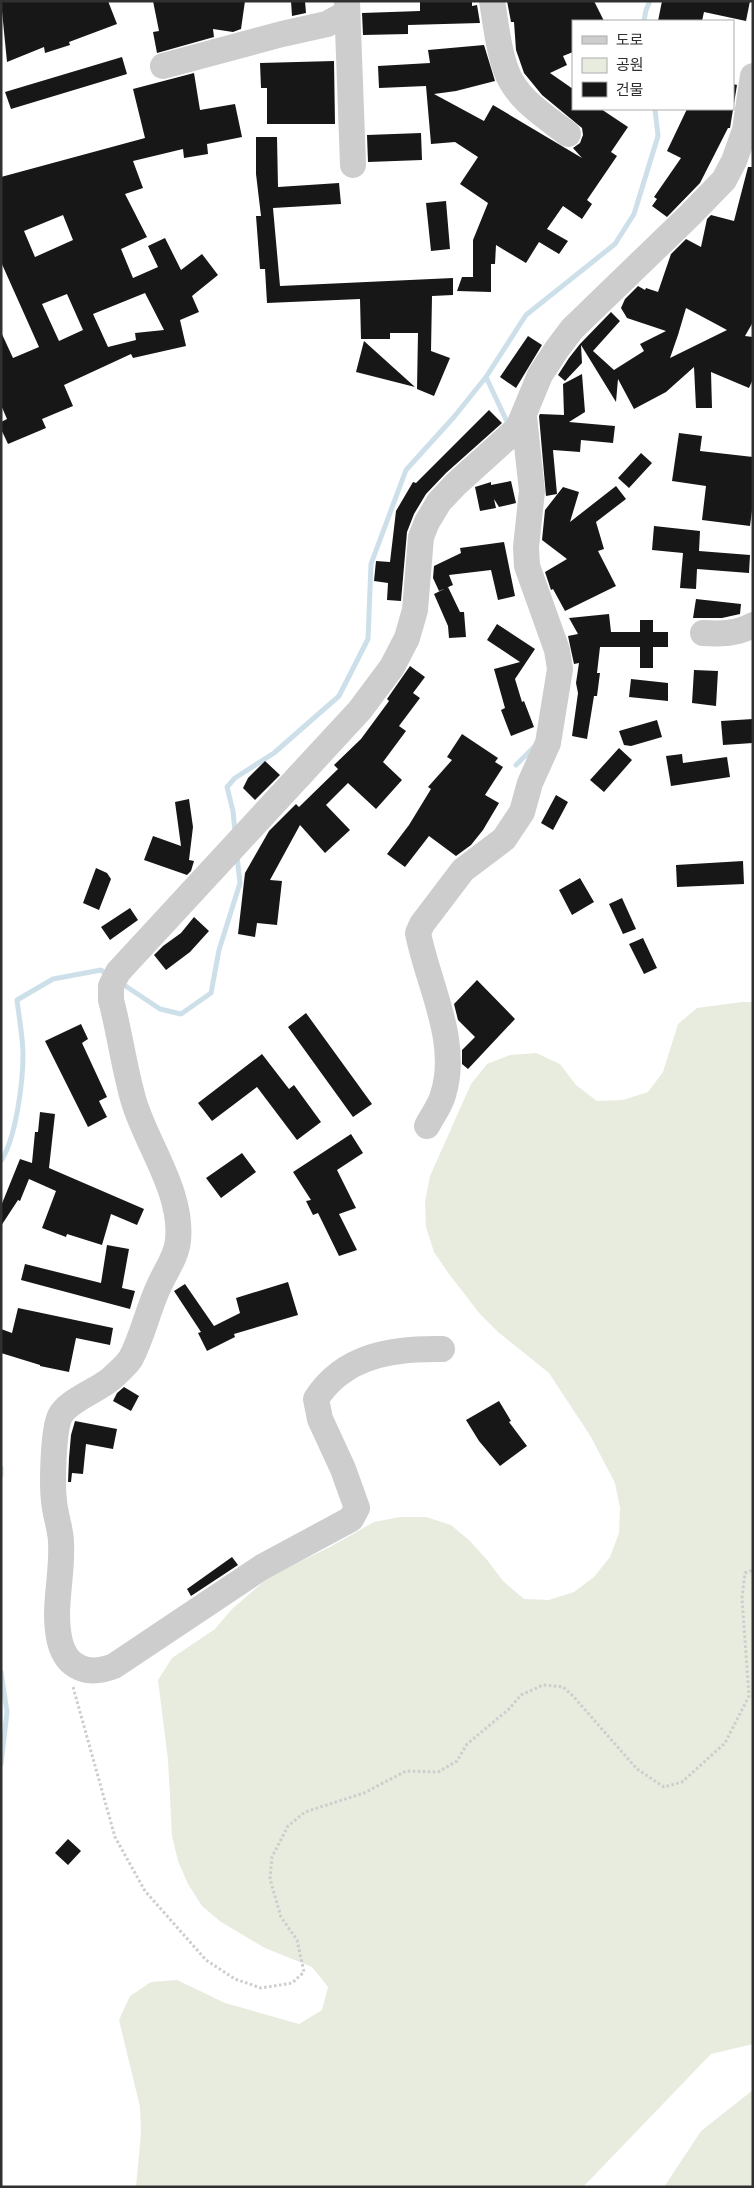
<svg xmlns="http://www.w3.org/2000/svg" width="754" height="2188" font-family="'Golos Text','Noto Sans KR',sans-serif">
<style>
.green{fill:#e7ecdf}
.lines{fill:none;stroke-linecap:round;stroke-linejoin:round}
.stream{stroke:#cde0ea;stroke-width:5}
.building{fill:#171717;fill-rule:evenodd}
.path{stroke:#cdcdcd;stroke-width:3;stroke-dasharray:2.5 2.5;stroke-linecap:butt}
.minor{stroke:#cdcdcd;stroke-width:26}
</style>
<rect width="100%" height="100%" fill="#fff"/>
<path class="green" d="M 742,1002 L 753,1002 L 753,2044 L 711,2054 L 583,2187 L 136,2187 L 141,2133 L 140,2107 L 119,2020 L 130,1996 L 151,1982 L 177,1980 L 225,2003 L 299,2024 L 322,2010 L 328,1987 L 312,1967 L 265,1948 L 221,1922 L 202,1906 L 188,1884 L 178,1861 L 172,1836 L 168,1760 L 158,1680 L 172,1658 L 215,1629 L 231,1610 L 270,1576 L 330,1547 L 374,1522 L 400,1517 L 426,1517 L 451,1525 L 470,1541 L 488,1561 L 503,1581 L 524,1599 L 549,1600 L 574,1592 L 594,1577 L 610,1557 L 619,1533 L 620,1508 L 615,1483 L 591,1437 L 549,1373 L 498,1332 L 480,1314 L 449,1274 L 434,1252 L 426,1227 L 425,1202 L 430,1176 L 471,1084 L 487,1064 L 510,1055 L 536,1053 L 560,1064 L 576,1085 L 597,1101 L 623,1100 L 648,1092 L 663,1072 L 678,1024 L 697,1008 Z
M 753,2090 L 753,2187 L 664,2187 L 701,2131 Z"/>
<g class="lines">
<path class="stream" d="M 644,21 L 646,10 L 650,1
M 486,377 L 509,426
M 516,765 L 535,746
M 235,832 L 233,811 L 227,787 L 235,778 L 274,753 L 339,696 L 368,639 L 371,564 L 406,470 L 454,417 L 486,377 L 526,315 L 615,244 L 634,214 L 658,136 L 655,109
M 121,983 L 160,1009 L 181,1014 L 211,993 L 219,950 L 240,883 L 237,856
M 1,1161 C 16,1138 23,1082 23,1055 C 23,1037 19,1018 17,1000 L 53,979 L 101,970 L 109,976
M 1,1468 L 1,1475
M 1,1672 L 7,1712 L 1,1764"/>
</g>
<path class="building" d="M 1,1 L 108,1 L 117,24 L 69,42 L 70,45 L 45,53 L 44,47 L 7,62 Z
M 153,1 L 245,1 L 241,29 L 233,32 L 213,29 L 214,37 L 157,53 L 153,32 L 159,31 Z
M 291,1 L 305,1 L 306,13 L 292,16 Z
M 472,1 L 472,6 L 477,5 L 480,23 L 408,25 L 408,34 L 363,35 L 362,13 L 420,11 L 420,2 Z
M 507,1 L 594,1 L 604,21 L 573,21 L 573,52 L 563,56 L 567,65 L 550,73 L 573,89 L 573,109 L 601,109 L 628,127 L 611,152 L 617,156 L 587,200 L 592,204 L 582,219 L 563,206 L 547,229 L 568,241 L 559,254 L 539,242 L 526,263 L 496,245 L 495,264 L 491,264 L 491,292 L 457,291 L 462,277 L 473,277 L 473,240 L 488,203 L 460,184 L 478,157 L 455,142 L 431,144 L 426,86 L 379,88 L 378,66 L 430,63 L 428,50 L 484,45 L 495,81 L 456,91 L 434,94 L 484,121 L 493,105 L 582,158 L 573,148 L 580,143 L 583,135 L 582,128 L 542,95 L 524,73 L 516,50 L 514,22 L 511,22 Z
M 662,1 L 750,1 L 746,21 L 704,12 L 702,21 L 658,21 Z
M 122,57 L 127,74 L 11,109 L 5,92 Z
M 334,61 L 335,124 L 267,124 L 267,88 L 261,88 L 260,63 Z
M 194,73 L 200,110 L 235,104 L 242,137 L 207,144 L 208,154 L 184,158 L 183,149 L 133,161 L 143,188 L 125,194 L 147,237 L 121,249 L 133,278 L 158,267 L 148,246 L 165,238 L 181,270 L 202,254 L 218,275 L 192,296 L 199,312 L 180,320 L 186,346 L 133,358 L 131,354 L 64,385 L 73,406 L 42,419 L 46,428 L 8,444 L 1,429 L 1,422 L 7,419 L 1,405 L 1,332 L 13,358 L 39,347 L 1,262 L 1,177 L 145,138 L 133,89 ZM 63,215 L 73,240 L 35,257 L 24,231 ZM 145,293 L 164,330 L 135,333 L 136,340 L 108,347 L 93,314 ZM 67,294 L 83,330 L 59,341 L 42,304 Z
M 733,84 L 737,85 L 730,128 L 728,128 L 700,183 L 667,217 L 652,206 L 657,199 L 654,197 L 681,158 L 667,151 L 687,109 L 733,109 Z
M 421,133 L 422,160 L 368,162 L 367,135 Z
M 256,137 L 277,137 L 278,187 L 339,183 L 341,204 L 273,208 L 280,286 L 453,278 L 453,295 L 432,296 L 431,351 L 450,358 L 434,396 L 417,389 L 418,333 L 390,333 L 390,339 L 361,339 L 360,299 L 267,303 L 265,269 L 260,269 L 256,216 L 261,216 L 256,174 Z
M 748,167 L 753,167 L 753,322 L 745,336 L 753,337 L 753,379 L 749,388 L 711,372 L 712,408 L 696,408 L 694,367 L 666,392 L 634,409 L 618,379 L 616,402 L 581,345 L 582,363 L 565,381 L 558,375 L 569,358 L 580,344 L 611,312 L 620,321 L 593,351 L 614,370 L 644,351 L 640,344 L 666,331 L 627,318 L 621,308 L 625,299 L 638,286 L 645,290 L 646,288 L 658,292 L 671,254 L 686,239 L 701,247 L 707,219 L 711,215 L 734,221 ZM 686,308 L 727,330 L 670,358 L 678,335 Z
M 446,201 L 450,249 L 431,251 L 426,203 Z
M 528,336 L 542,345 L 516,388 L 500,377 Z
M 364,341 L 415,387 L 356,372 Z
M 582,374 L 585,412 L 569,422 L 615,426 L 613,443 L 581,440 L 580,452 L 553,450 L 557,494 L 546,496 L 539,416 L 540,414 L 564,415 L 563,384 Z
M 489,410 L 502,423 L 446,473 L 426,494 L 414,514 L 407,532 L 401,601 L 387,600 L 388,583 L 374,581 L 376,561 L 390,562 L 396,511 L 413,482 L 416,483 Z
M 679,433 L 702,436 L 700,451 L 753,457 L 753,503 L 750,526 L 702,520 L 706,486 L 672,481 Z
M 641,453 L 652,463 L 629,488 L 618,478 Z
M 511,481 L 516,503 L 499,507 L 494,499 L 496,508 L 480,511 L 475,487 L 491,482 L 491,485 Z
M 616,486 L 626,499 L 596,522 L 604,549 L 598,551 L 616,586 L 565,611 L 553,589 L 551,590 L 545,572 L 567,559 L 542,540 L 545,510 L 563,487 L 579,492 L 570,522 Z
M 654,526 L 700,531 L 699,551 L 750,555 L 749,573 L 697,569 L 696,589 L 680,588 L 683,553 L 652,550 Z
M 504,542 L 515,596 L 498,600 L 491,570 L 449,575 L 453,585 L 439,591 L 433,578 L 434,566 L 461,553 L 460,548 Z
M 448,587 L 460,612 L 464,612 L 466,637 L 449,638 L 448,626 L 434,594 Z
M 696,599 L 741,604 L 740,614 L 722,618 L 693,618 Z
M 609,614 L 611,632 L 640,632 L 640,620 L 653,620 L 653,632 L 668,632 L 668,647 L 653,647 L 653,668 L 640,668 L 640,647 L 600,647 L 597,673 L 600,673 L 597,696 L 594,696 L 587,739 L 572,736 L 578,693 L 576,683 L 579,663 L 574,664 L 568,636 L 578,634 L 569,618 Z
M 497,624 L 535,649 L 515,679 L 522,702 L 524,701 L 534,727 L 511,736 L 501,710 L 505,708 L 494,669 L 520,662 L 487,640 Z
M 410,666 L 425,677 L 413,693 L 420,698 L 399,726 L 406,731 L 383,762 L 402,780 L 376,809 L 348,783 L 326,805 L 350,830 L 325,853 L 300,825 L 270,880 L 282,881 L 277,925 L 257,923 L 255,937 L 238,934 L 245,873 L 269,831 L 296,804 L 299,807 L 338,769 L 334,765 L 361,739 L 389,701 L 387,699 Z
M 694,670 L 718,671 L 716,706 L 692,703 Z
M 631,679 L 668,683 L 668,701 L 629,697 Z
M 753,719 L 753,743 L 723,745 L 721,721 Z
M 657,720 L 662,737 L 631,746 L 624,745 L 619,731 Z
M 462,734 L 498,758 L 495,762 L 503,767 L 485,795 L 499,803 L 483,830 L 471,845 L 456,856 L 429,836 L 405,867 L 387,854 L 409,825 L 431,789 L 428,787 L 452,760 L 447,757 Z
M 619,748 L 632,760 L 604,792 L 590,780 Z
M 682,754 L 683,763 L 727,757 L 730,777 L 671,786 L 666,756 Z
M 265,761 L 280,775 L 255,800 L 243,788 L 248,778 Z
M 556,795 L 568,802 L 553,830 L 541,823 Z
M 189,799 L 193,827 L 189,860 L 194,861 L 191,871 L 187,875 L 144,860 L 153,836 L 181,846 L 175,802 Z
M 743,861 L 744,884 L 677,887 L 676,865 Z
M 96,868 L 107,873 L 111,879 L 99,910 L 83,903 Z
M 580,878 L 594,902 L 572,915 L 559,890 Z
M 622,898 L 636,929 L 623,934 L 609,904 Z
M 130,908 L 138,920 L 110,940 L 101,927 Z
M 194,917 L 209,931 L 190,952 L 166,970 L 154,955 L 163,946 L 181,933 Z
M 643,938 L 657,968 L 644,974 L 629,944 Z
M 477,980 L 515,1019 L 468,1069 L 462,1064 L 462,1050 L 475,1037 L 458,1020 L 454,1004 Z
M 306,1013 L 372,1104 L 353,1117 L 288,1027 Z
M 81,1024 L 88,1039 L 82,1043 L 107,1097 L 99,1101 L 107,1117 L 88,1127 L 45,1041 Z
M 262,1054 L 289,1089 L 294,1085 L 321,1122 L 297,1140 L 257,1087 L 212,1121 L 198,1103 Z
M 40,1112 L 55,1114 L 49,1168 L 144,1209 L 137,1225 L 111,1214 L 102,1245 L 67,1234 L 66,1237 L 42,1228 L 56,1191 L 29,1179 L 20,1201 L 18,1200 L 1,1226 L 1,1206 L 20,1159 L 32,1163 L 35,1132 L 38,1132 Z
M 351,1134 L 363,1153 L 337,1170 L 356,1208 L 339,1214 L 357,1250 L 339,1256 L 318,1213 L 313,1215 L 306,1201 L 311,1200 L 293,1172 Z
M 242,1153 L 256,1172 L 221,1198 L 206,1178 Z
M 107,1245 L 129,1249 L 122,1288 L 135,1291 L 130,1309 L 21,1280 L 25,1264 L 101,1283 Z
M 288,1282 L 298,1315 L 234,1334 L 235,1337 L 207,1351 L 198,1333 L 201,1332 L 174,1291 L 185,1284 L 214,1326 L 240,1313 L 236,1298 Z
M 18,1308 L 113,1328 L 110,1345 L 76,1338 L 69,1372 L 40,1366 L 40,1365 L 1,1353 L 1,1329 L 12,1333 Z
M 124,1387 L 139,1396 L 131,1411 L 113,1401 L 117,1393 Z
M 499,1401 L 511,1421 L 509,1422 L 527,1446 L 500,1466 L 479,1441 L 466,1420 Z
M 75,1421 L 117,1429 L 113,1449 L 86,1444 L 83,1474 L 72,1473 L 71,1482 L 68,1482 L 69,1458 L 71,1435 Z
M 232,1557 L 238,1565 L 191,1596 L 187,1589 Z
M 68,1839 L 81,1851 L 68,1865 L 55,1853 Z"/>
<g class="lines">
<path class="path" d="M 73,1687 L 115,1837 L 145,1891 L 206,1960 L 235,1979 L 261,1988 L 292,1983 L 304,1972 L 297,1940 L 281,1917 L 270,1879 L 272,1857 L 288,1826 L 305,1812 L 364,1793 L 406,1771 L 438,1772 L 457,1761 L 467,1744 L 509,1709 L 521,1695 L 543,1685 L 563,1687 L 573,1696 L 637,1769 L 664,1787 L 682,1782 L 725,1743 L 749,1696 L 742,1598 L 745,1573 L 753,1570"/>
<path class="minor" d="M 347,1 L 353,165
M 492,1 C 496,24 498,49 506,70 C 516,99 545,116 568,134
M 163,66 L 282,34 L 327,24 L 347,13
M 703,633 C 721,634 737,634 753,625
M 427,1126 C 432,1116 440,1106 443,1095 C 460,1041 428,985 418,933 L 422,924 L 463,870 L 504,839 L 522,812 L 530,783 L 548,743 L 560,669 L 557,650 L 527,566 L 526,547 L 532,491 L 524,417
M 442,1349 C 394,1348 344,1355 316,1399 L 320,1419 L 343,1469 L 357,1508 L 351,1519 L 262,1567 L 114,1666 C 89,1676 67,1669 60,1642 C 52,1609 63,1576 61,1543 C 61,1529 55,1515 54,1501 C 52,1483 53,1431 60,1416 C 68,1400 99,1390 112,1378 C 118,1372 127,1365 131,1358 C 143,1335 148,1309 159,1286 C 165,1272 177,1256 178,1240 C 183,1193 147,1145 134,1102 C 124,1068 120,1034 111,1000 L 111,986 L 118,972 L 360,710 L 392,667 L 407,638 L 415,610 L 421,537 L 427,522 L 439,502 L 456,484 L 518,428 L 540,375 L 557,349 L 572,329 L 691,214 L 724,180 L 734,161 L 745,130 L 753,76"/>
</g>
<rect width="754" height="2188" fill="none" stroke="#303030" stroke-width="5"/>
<rect x="572" y="20" width="162" height="90" fill="#ffffff" stroke="#acacac"/>
<rect x="582" y="36" width="25" height="8" fill="#cdcdcd" stroke="#acacac"/>
<text x="616" y="45" font-size="15" fill="#303030">도로</text>
<rect x="582" y="58" width="25" height="15" fill="#e7ecdf" stroke="#acacac"/>
<text x="616" y="70" font-size="15" fill="#303030">공원</text>
<rect x="582" y="82" width="25" height="15" fill="#171717" stroke="#acacac"/>
<text x="616" y="95" font-size="15" fill="#303030">건물</text>
</svg>
